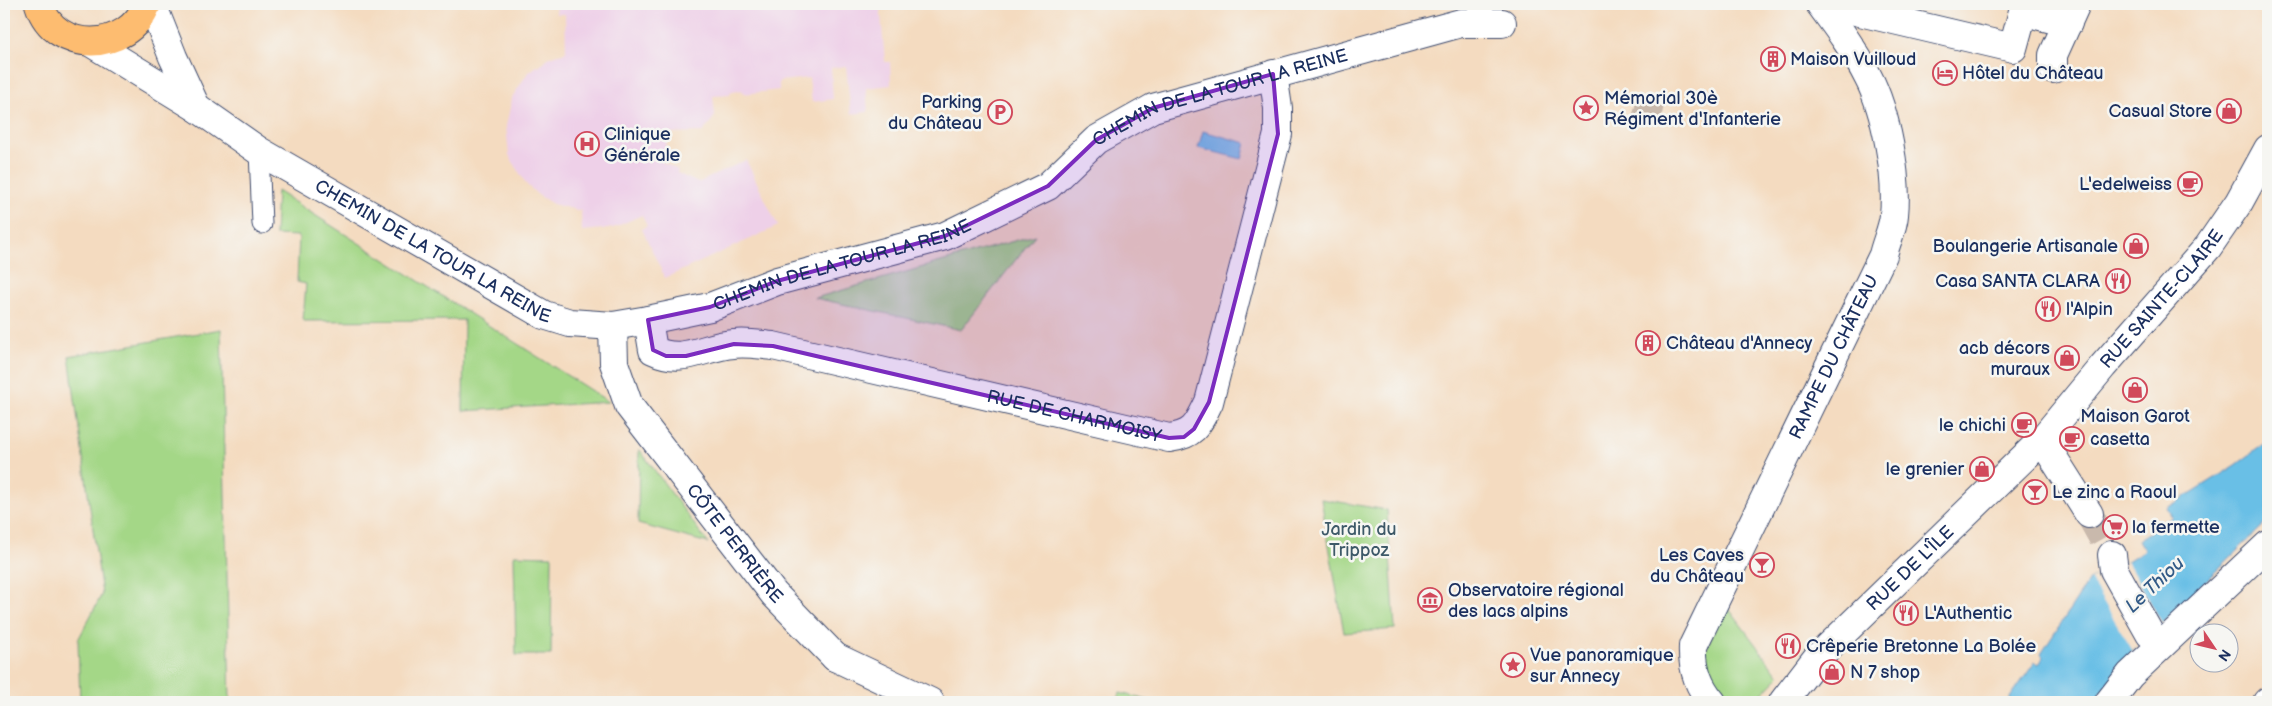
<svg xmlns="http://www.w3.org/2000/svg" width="2272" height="706" font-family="'Balsamiq Sans',sans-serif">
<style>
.built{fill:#eed0e8}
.green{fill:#a4d787;stroke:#608372}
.water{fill:#69bfe6;stroke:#4277a2}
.pier{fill:#f4dbc0}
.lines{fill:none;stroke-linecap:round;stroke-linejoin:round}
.pedestrian-tunnel{stroke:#c9b9ac;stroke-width:28;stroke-dasharray:28 14;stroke-linecap:butt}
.service-casing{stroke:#3c496d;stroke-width:21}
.pedestrian-casing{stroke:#3c496d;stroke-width:30}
.minor-casing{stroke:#3c496d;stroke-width:30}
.primary-casing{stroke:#3c496d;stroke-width:30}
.service{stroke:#fff;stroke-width:19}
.pedestrian{stroke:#fff;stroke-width:28}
.minor{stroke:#fff;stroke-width:28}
.primary{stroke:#fdbc70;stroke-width:28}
.marked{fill:#7b2cbf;fill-opacity:0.2;stroke:#7b2cbf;stroke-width:4;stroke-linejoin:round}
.labels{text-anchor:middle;stroke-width:5;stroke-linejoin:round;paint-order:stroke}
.poi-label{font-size:18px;fill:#1b2f5e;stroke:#f6f6f2;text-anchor:start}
.street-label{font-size:18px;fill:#1b2f5e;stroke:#f6f6f2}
.park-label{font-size:18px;fill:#3d5968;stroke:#f6f6f2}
.water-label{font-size:19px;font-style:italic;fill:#325a87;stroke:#f6f6f2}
</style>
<rect width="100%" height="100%" fill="#f6f6f2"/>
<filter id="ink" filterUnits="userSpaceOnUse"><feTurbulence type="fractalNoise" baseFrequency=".02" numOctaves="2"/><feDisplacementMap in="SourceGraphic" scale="10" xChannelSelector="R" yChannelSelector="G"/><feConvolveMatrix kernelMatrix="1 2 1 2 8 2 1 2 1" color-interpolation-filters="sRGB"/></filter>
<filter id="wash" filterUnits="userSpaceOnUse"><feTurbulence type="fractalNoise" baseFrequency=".0096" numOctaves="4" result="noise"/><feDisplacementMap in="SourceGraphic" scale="20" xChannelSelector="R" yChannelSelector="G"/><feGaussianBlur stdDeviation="1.12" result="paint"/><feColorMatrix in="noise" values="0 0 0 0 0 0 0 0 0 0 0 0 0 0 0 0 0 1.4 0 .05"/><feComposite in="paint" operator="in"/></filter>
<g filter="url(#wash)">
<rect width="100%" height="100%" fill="#f4dbc0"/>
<path class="built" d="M 557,4 L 880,4 L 885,62 L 890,62 L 891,85 L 866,88 L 868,112 L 851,114 L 846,66 L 831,68 L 833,99 L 812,102 L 809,78 L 779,81 L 779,90 L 743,94 L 742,90 L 730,92 L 730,95 L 713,96 L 715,116 L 703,132 L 669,133 L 662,162 L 678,170 L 677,173 L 698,183 L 746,160 L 778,226 L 665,278 L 642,229 L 647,226 L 642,215 L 613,228 L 582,231 L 581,211 L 553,204 L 538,195 L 526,184 L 509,155 L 506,126 L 512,98 L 527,74 L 537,66 L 539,67 L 549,57 L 566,52 L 565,14 L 556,14 Z"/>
<path class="green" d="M 277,191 L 609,402 L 463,411 L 464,320 L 303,321 L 306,284 L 297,282 L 299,236 L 275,235 Z
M 1035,235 L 961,330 L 815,298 Z
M 221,329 L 230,702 L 80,702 L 78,640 L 102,594 L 69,356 Z
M 639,449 L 708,543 L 638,524 Z
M 1321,499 L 1387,510 L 1395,629 L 1344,633 Z
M 514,555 L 552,556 L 551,655 L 516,655 Z
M 1723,601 L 1779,676 L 1754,702 L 1723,702 L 1701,665 Z
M 1120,693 L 1155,702 L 1117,702 Z"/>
<path class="water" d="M 1203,131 L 1246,143 L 1242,159 L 1198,148 Z
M 2268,441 L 2268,521 L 2129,655 L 2095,702 L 2007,702 L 2035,662 L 2039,664 L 2044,657 L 2041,654 L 2090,579 L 2114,570 L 2144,550 L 2138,540 L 2172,517 L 2167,508 L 2236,465 Z"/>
<path class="pier" d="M 2127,561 L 2162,623 L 2133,651 L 2090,579 L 2114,570 Z"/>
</g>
<g filter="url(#ink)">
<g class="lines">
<path class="pedestrian-tunnel" d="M 1646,120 L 1651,100
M 2089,514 L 2112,555"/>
<defs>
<path id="service" d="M 259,151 L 262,224"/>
<g id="pedestrian">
<path d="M 1826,4 L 2013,48 L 2025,4"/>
<path d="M 2040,16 L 2068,23"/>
<path d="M 2053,69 L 2053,55 L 2076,4"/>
<path d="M 2042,440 L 2089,514"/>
<path d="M 2112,555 L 2114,570 L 2150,634"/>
<path d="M 835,657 L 930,702"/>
<path id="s1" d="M 1712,702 C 1698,686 1692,666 1693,646 L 1883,255 C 1886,242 1893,228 1894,215 C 1898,176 1886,111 1868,77 C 1855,51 1837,27 1820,4"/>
<path id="s2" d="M 1783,702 L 1816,659 L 2042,440 L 2103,366 L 2208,247 L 2239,202 L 2268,149"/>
<path d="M 2109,702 L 2130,675 L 2268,545"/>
<path d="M 2267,702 L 2268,701"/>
</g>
<g id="minor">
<path d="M 152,4 L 173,57 L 196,107"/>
<path id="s3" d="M 90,42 L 196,107 L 259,151 L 544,315 L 570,323 L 613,326 L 648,320 L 710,307 L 777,281 L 945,236 L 1048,186 L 1096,140 L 1153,108 L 1461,23 L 1502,23"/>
<path id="s4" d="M 648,320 L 653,350 C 684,365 703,346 734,344 C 746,342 761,345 773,346 L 1169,438 C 1195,435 1198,424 1209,402 L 1278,134 L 1278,108 L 1273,74"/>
<path id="s5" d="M 613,326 L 614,363 L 629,406 L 774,594 L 835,657"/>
</g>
<path id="primary" d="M 39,4 C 55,55 128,53 147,4"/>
</defs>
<use href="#service" class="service-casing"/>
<use href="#pedestrian" class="pedestrian-casing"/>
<use href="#minor" class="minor-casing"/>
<use href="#primary" class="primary-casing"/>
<use href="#service" class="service"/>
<use href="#pedestrian" class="pedestrian"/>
<use href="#minor" class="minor"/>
<use href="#primary" class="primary"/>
</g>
</g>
<path class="marked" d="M 1273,74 L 1278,134 L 1209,402 L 1194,429 L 1184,437 L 1169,438 L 773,346 L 734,344 L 686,356 L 666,356 L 653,350 L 648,320 L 710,307 L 777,281 L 945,236 L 1048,186 L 1096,140 L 1153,108 Z"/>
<defs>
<symbol id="building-ring" viewBox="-11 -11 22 22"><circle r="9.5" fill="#f6f6f2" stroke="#d1495b" stroke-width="1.5"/><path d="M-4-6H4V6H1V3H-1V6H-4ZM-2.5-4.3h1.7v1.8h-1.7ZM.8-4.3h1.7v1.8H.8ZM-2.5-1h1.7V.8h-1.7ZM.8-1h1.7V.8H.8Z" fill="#d1495b"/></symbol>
<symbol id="hotel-ring" viewBox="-11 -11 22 22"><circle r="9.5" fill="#f6f6f2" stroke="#d1495b" stroke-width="1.5"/><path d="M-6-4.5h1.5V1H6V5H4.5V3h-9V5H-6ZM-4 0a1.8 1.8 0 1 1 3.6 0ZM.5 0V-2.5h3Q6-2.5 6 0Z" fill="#d1495b"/></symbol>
<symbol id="sight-ring" viewBox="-11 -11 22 22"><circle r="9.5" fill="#f6f6f2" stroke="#d1495b" stroke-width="1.5"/><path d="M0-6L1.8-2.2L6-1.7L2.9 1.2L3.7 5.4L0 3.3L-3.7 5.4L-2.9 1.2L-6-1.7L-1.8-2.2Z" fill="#d1495b"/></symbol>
<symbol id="shop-ring" viewBox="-11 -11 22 22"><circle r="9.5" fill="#f6f6f2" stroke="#d1495b" stroke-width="1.5"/><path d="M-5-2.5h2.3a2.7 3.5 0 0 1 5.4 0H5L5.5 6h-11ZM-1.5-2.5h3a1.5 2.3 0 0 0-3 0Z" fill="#d1495b"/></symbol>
<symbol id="parking-ring" viewBox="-11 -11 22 22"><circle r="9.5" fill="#f6f6f2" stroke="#d1495b" stroke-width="1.5"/><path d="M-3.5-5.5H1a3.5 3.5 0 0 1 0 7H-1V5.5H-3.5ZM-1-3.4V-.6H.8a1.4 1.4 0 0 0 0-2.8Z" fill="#d1495b"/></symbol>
<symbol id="hospital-ring" viewBox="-11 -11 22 22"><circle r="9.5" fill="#f6f6f2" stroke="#d1495b" stroke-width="1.5"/><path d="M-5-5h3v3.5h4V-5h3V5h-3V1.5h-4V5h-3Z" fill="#d1495b"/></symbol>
<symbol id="cafe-ring" viewBox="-11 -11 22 22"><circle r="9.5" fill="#f6f6f2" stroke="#d1495b" stroke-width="1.5"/><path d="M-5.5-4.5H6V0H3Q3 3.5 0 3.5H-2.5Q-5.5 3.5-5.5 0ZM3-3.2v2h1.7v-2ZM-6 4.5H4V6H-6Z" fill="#d1495b"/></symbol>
<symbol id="restaurant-ring" viewBox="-11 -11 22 22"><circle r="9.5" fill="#f6f6f2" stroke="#d1495b" stroke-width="1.5"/><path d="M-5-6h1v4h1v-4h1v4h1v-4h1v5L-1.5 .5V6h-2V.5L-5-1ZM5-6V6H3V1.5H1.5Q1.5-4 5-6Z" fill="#d1495b"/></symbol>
<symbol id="bar-ring" viewBox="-11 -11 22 22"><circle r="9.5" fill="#f6f6f2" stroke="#d1495b" stroke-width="1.5"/><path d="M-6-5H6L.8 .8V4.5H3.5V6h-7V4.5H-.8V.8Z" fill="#d1495b"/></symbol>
<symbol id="supermarket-ring" viewBox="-11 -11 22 22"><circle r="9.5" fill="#f6f6f2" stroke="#d1495b" stroke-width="1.5"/><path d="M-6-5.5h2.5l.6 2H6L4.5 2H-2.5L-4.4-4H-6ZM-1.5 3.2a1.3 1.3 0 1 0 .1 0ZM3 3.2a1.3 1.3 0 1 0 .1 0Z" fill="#d1495b"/></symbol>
<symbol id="museum-ring" viewBox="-11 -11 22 22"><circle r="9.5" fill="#f6f6f2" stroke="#d1495b" stroke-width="1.5"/><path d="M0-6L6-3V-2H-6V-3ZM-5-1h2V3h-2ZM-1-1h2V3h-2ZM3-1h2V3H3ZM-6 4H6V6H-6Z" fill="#d1495b"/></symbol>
</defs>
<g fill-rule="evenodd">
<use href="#building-ring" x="1759" y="45" width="28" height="28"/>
<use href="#hotel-ring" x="1931" y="59" width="28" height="28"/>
<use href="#sight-ring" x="1572" y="94" width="28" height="28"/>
<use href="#shop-ring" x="2215" y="97" width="28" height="28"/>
<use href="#parking-ring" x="986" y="98" width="28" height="28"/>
<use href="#hospital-ring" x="573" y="130" width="28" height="28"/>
<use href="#cafe-ring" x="2176" y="170" width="28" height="28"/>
<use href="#shop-ring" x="2122" y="232" width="28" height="28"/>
<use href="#restaurant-ring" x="2104" y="267" width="28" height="28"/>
<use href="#restaurant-ring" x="2034" y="295" width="28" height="28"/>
<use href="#building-ring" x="1634" y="329" width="28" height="28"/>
<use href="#shop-ring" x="2053" y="344" width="28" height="28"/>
<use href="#shop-ring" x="2121" y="376" width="28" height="28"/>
<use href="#cafe-ring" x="2010" y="411" width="28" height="28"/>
<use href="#cafe-ring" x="2058" y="425" width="28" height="28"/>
<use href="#shop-ring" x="1968" y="455" width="28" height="28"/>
<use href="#bar-ring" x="2021" y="478" width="28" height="28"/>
<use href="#supermarket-ring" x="2101" y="513" width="28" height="28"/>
<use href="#bar-ring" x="1748" y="551" width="28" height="28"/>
<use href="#museum-ring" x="1416" y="586" width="28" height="28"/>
<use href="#restaurant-ring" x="1892" y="599" width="28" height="28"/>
<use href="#restaurant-ring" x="1774" y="632" width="28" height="28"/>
<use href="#sight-ring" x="1499" y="651" width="28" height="28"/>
<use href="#shop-ring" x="1818" y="658" width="28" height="28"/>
</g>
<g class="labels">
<g class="poi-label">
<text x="1790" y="65">Maison Vuilloud</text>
<text x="1962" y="79">Hôtel du Château</text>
<text x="1604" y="104">Mémorial 30è<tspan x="1604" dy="21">Régiment d'Infanterie</tspan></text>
<text x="982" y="108" text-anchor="end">Parking<tspan x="982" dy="21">du Château</tspan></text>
<text x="2212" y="117" text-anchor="end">Casual Store</text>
<text x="604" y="140">Clinique<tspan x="604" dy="21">Générale</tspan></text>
<text x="2172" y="190" text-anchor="end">L'edelweiss</text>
<text x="2118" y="252" text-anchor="end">Boulangerie Artisanale</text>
<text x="2100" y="287" text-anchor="end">Casa SANTA CLARA</text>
<text x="2066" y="315">l'Alpin</text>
<text x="1666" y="349">Château d'Annecy</text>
<text x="2050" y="354" text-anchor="end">acb décors<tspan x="2050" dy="21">muraux</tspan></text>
<text x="2135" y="422" text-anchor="middle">Maison Garot</text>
<text x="2006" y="431" text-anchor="end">le chichi</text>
<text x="2090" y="445">casetta</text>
<text x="1964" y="475" text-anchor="end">le grenier</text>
<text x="2052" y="498">Le zinc a Raoul</text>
<text x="2132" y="533">la fermette</text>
<text x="1744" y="561" text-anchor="end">Les Caves<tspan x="1744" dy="21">du Château</tspan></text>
<text x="1448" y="596">Observatoire régional<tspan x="1448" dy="21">des lacs alpins</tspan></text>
<text x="1924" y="619">L'Authentic</text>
<text x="1806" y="652">Crêperie Bretonne La Bolée</text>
<text x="1530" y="661">Vue panoramique<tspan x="1530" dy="21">sur Annecy</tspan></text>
<text x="1850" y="678">N 7 shop</text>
</g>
<g class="street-label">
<text dy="6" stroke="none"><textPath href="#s3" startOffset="1258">CHEMIN DE LA TOUR LA REINE</textPath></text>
<text dy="6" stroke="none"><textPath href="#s3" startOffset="402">CHEMIN DE LA TOUR LA REINE</textPath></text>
<text dy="6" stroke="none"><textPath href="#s3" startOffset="838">CHEMIN DE LA TOUR LA REINE</textPath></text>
<text dy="6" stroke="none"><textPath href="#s2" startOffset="554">RUE SAINTE-CLAIRE</textPath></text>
<text dy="6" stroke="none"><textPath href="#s1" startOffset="382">RAMPE DU CHÂTEAU</textPath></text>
<text dy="6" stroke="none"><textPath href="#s4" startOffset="462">RUE DE CHARMOISY</textPath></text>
<text dy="6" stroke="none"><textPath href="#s5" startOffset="256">CÔTE PERRIÈRE</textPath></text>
<text dy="6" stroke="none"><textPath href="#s2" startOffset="185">RUE DE L'ÎLE</textPath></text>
</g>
<g class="park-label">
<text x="1359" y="535">Jardin du<tspan x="1359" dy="21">Trippoz</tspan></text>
</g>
<g class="water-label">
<text transform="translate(2154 584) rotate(-43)" y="7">Le Thiou</text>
</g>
</g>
<rect width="2272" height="706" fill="none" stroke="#f6f6f2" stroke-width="20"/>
<g transform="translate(2214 648) rotate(125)"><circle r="24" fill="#f6f6f2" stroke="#9ea6b7"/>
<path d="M0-4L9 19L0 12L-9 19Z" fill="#d1495b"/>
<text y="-8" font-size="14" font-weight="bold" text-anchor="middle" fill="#1b2f5e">N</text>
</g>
</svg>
